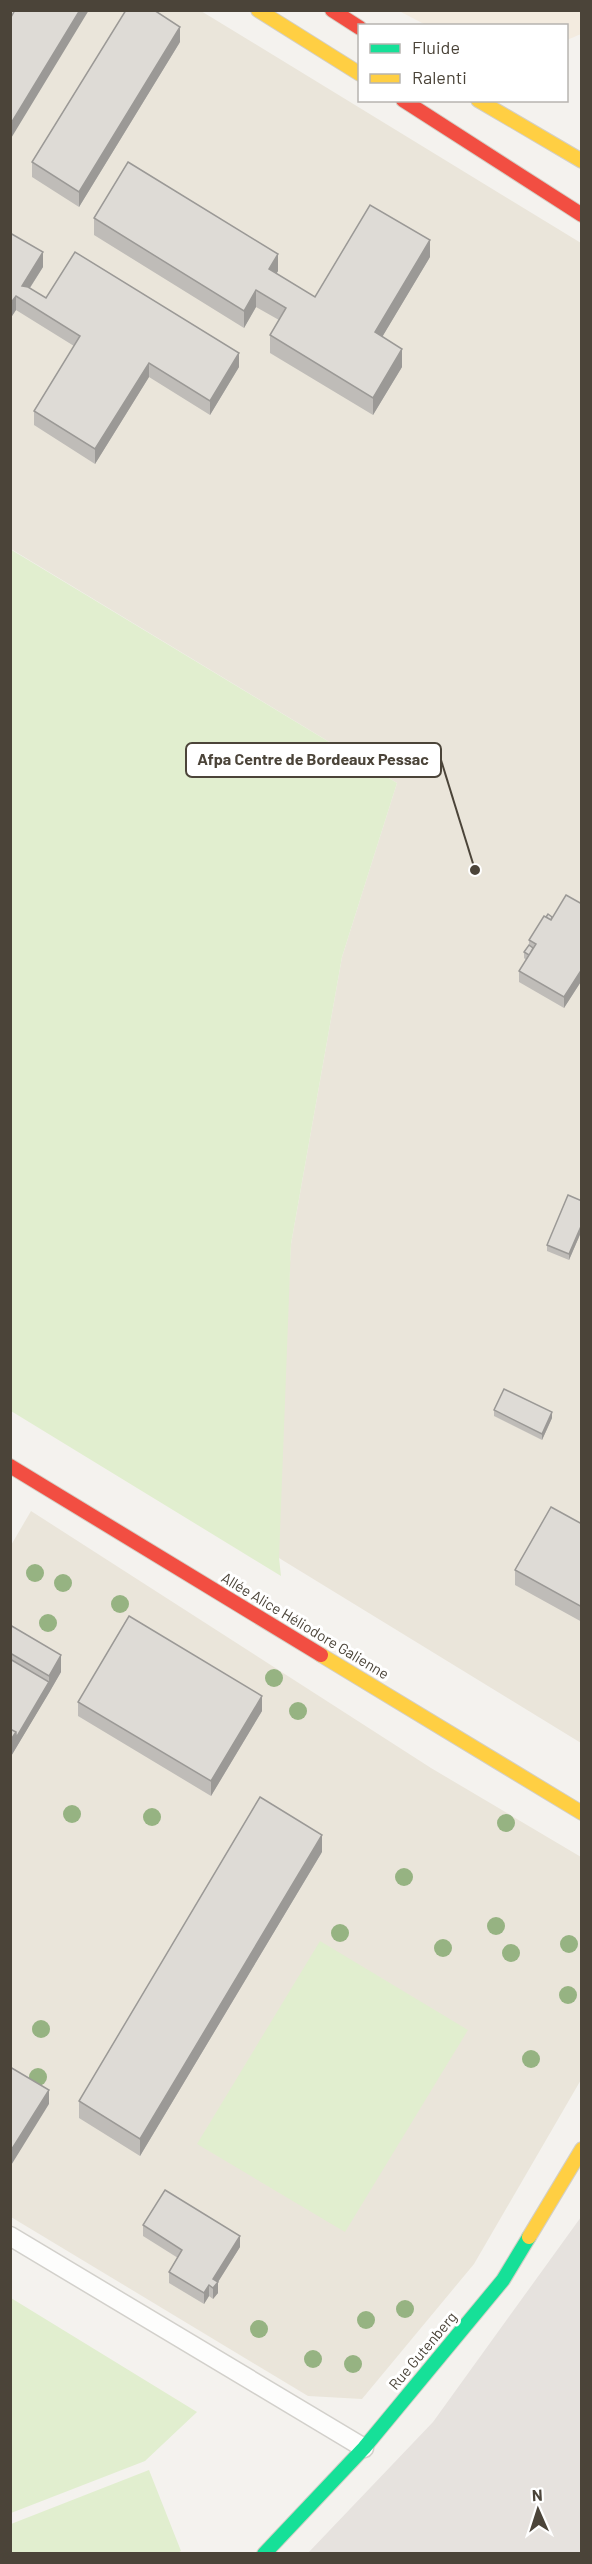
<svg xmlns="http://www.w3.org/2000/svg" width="592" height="2564" font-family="Barlow,sans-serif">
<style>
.commercial{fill:#f3ebdf}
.industrial{fill:#e6e2de}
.education{fill:#eae5da}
.green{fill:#e1eecf}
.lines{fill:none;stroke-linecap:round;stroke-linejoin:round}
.lane-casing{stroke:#d2d0cb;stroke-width:21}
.fast-casing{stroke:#d3cfc5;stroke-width:16}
.slow-casing{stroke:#d3cfc5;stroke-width:16}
.jam-casing{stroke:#d3cfc5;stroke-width:16}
.lane{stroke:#fdfdfc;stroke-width:18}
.fast{stroke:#16e098;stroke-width:14}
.slow{stroke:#ffcf43;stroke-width:14}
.jam{stroke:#f24e42;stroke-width:14}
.tree{fill:#96b382}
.wall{fill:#bfbcb8}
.shaded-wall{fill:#9b9996}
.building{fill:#dedbd6;stroke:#9b9996;stroke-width:1.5}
.labels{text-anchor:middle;stroke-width:6;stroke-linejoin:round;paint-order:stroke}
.street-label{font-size:15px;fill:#4b4439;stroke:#fff}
.leader{fill:none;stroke:#4b4439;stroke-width:2}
.callout-dot{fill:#4b4439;stroke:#fff;stroke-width:2}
.callout{fill:#fff;stroke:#4b4439;stroke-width:2}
.callout-label{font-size:16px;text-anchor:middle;font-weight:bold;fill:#4b4439}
</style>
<rect width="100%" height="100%" fill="#f4f2ee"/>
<path class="commercial" d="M 399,11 L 581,11 L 581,34 L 567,40 L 566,26 L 426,25 Z"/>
<path class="industrial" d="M 581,2217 L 581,2553 L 308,2553 L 433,2422 Z"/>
<path class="education" d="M 10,11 L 201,11 L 581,243 L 581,1743 L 279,1558 L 275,1538 L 291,1244 L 342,957 L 397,783 L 11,549 Z
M 31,1511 L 431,1768 L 581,1857 L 582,2078 L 474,2264 L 362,2399 L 308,2396 L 11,2217 L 10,1547 Z"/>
<path class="green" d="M 10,549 L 397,783 L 342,957 L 291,1244 L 279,1558 L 281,1576 L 11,1411 Z
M 320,1941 L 468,2030 L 345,2232 L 197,2144 Z
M 11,2298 L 197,2412 L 145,2461 L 11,2513 Z
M 149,2470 L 181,2551 L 175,2554 L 11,2553 L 11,2524 Z"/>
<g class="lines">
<defs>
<path id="lane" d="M 10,2236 L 364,2448"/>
<path id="fast" d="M 264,2554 L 364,2448 L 503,2280 L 529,2237"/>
<path id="slow" d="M 258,10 L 360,74
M 478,100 L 582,161
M 321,1655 L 582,1813
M 529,2237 L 582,2149"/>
<path id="jam" d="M 332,10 L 360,28
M 403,100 L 582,215
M 10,1466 L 321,1655"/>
</defs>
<use href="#lane" class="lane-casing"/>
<use href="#fast" class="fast-casing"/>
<use href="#slow" class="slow-casing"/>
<use href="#jam" class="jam-casing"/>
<use href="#lane" class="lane"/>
<use href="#fast" class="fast"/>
<use href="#slow" class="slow"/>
<use href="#jam" class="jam"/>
</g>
<g class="tree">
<circle cx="35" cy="1573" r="9"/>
<circle cx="63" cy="1583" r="9"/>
<circle cx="120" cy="1604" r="9"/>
<circle cx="48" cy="1623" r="9"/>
<circle cx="274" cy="1678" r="9"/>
<circle cx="298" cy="1711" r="9"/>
<circle cx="72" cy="1814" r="9"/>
<circle cx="152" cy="1817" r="9"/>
<circle cx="506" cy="1823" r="9"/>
<circle cx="404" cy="1877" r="9"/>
<circle cx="496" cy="1926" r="9"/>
<circle cx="340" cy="1933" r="9"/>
<circle cx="569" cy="1944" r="9"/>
<circle cx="443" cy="1948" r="9"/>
<circle cx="511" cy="1953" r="9"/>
<circle cx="568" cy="1995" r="9"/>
<circle cx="41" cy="2029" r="9"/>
<circle cx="531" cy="2059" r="9"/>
<circle cx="38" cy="2077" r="9"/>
<circle cx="405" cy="2309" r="9"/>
<circle cx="366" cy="2320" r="9"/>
<circle cx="259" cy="2329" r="9"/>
<circle cx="313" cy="2359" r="9"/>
<circle cx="353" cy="2364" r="9"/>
</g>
<path class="wall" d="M 180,42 L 79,207 L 32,177 L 32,162 Z
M 94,218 L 278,271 L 276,274 L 315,297 L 430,257 L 382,337 L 402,367 L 373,415 L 270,353 L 270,335 L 279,320 L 256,307 L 244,328 L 94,235 Z
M 10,233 L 43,267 L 30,288 L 46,298 L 239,367 L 210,415 L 149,377 L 95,464 L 34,425 L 34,411 L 74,346 L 16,310 L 10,319 Z
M 582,904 L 582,980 L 564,1008 L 519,982 L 519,971 L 526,960 L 524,958 L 524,952 L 529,945 L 529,940 L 546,917 L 552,917 Z
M 582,1201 L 582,1230 L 569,1260 L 547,1251 L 547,1245 Z
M 494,1410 L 552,1418 L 542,1440 L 494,1416 Z
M 582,1524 L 582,1622 L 515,1585 L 515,1570 Z
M 10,1625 L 61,1672 L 10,1758 Z
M 78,1702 L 262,1711 L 211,1796 L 78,1716 Z
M 322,1852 L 140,2156 L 79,2118 L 79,2101 Z
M 143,2225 L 240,2247 L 218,2282 L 218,2293 L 213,2299 L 209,2296 L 204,2304 L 169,2283 L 169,2272 L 178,2258 L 143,2236 Z"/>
<path class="shaded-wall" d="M 80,10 L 89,10 L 10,140 L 10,125 Z
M 180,27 L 180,42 L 79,207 L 79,192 Z
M 430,240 L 430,257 L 375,349 L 375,332 Z
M 43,252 L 43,267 L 22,300 L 22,286 Z
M 278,254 L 278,271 L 269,286 L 269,269 Z
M 256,290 L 256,307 L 244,328 L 244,311 Z
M 16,296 L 16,310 L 10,319 L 10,304 Z
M 402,349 L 402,367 L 373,415 L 373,398 Z
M 239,353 L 239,367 L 210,415 L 210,401 Z
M 149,363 L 149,377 L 95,464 L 95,449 Z
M 582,969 L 582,980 L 564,1008 L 564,997 Z
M 582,1224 L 582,1230 L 569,1260 L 569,1254 Z
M 552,1412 L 552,1418 L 542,1440 L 542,1434 Z
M 61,1655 L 61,1672 L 49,1693 L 49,1676 Z
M 49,1682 L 49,1693 L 10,1758 L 10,1741 Z
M 262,1696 L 262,1711 L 211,1796 L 211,1781 Z
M 322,1835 L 322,1852 L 140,2156 L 140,2139 Z
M 49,2090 L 49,2104 L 10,2167 L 10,2152 Z
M 240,2236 L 240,2247 L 218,2282 L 218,2293 L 213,2299 L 213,2279 Z
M 209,2285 L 209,2296 L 204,2304 L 204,2293 Z"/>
<path class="building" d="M 15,10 L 80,10 L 10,125 L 10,19 Z
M 126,10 L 154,10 L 180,27 L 79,192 L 32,162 Z
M 128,162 L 278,254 L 269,269 L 315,297 L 370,205 L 430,240 L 375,332 L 402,349 L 373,398 L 270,335 L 286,308 L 256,290 L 244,311 L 94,218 Z
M 10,233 L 43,252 L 22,286 L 28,287 L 46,298 L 75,252 L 239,353 L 210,401 L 149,363 L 95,449 L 34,411 L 80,336 L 16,296 L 10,304 Z
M 566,895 L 582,904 L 582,969 L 564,997 L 519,971 L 536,944 L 529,940 L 544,916 L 551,920 Z
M 548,914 L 552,917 L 551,920 L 546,917 Z
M 529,945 L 533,948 L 529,955 L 524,952 Z
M 568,1195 L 582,1201 L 582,1224 L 569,1254 L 547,1245 Z
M 504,1389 L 552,1412 L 542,1434 L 494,1410 Z
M 551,1507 L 582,1524 L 582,1607 L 515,1570 Z
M 129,1616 L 262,1696 L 211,1781 L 78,1702 Z
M 10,1625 L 61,1655 L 49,1676 L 10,1653 Z
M 10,1659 L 49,1682 L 16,1738 L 16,1732 L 10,1729 Z
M 10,1729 L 16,1732 L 10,1741 Z
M 260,1797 L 322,1835 L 140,2139 L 79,2101 Z
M 10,2067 L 49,2090 L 10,2152 Z
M 165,2190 L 240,2236 L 213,2279 L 218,2282 L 213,2288 L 209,2285 L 204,2293 L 169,2272 L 182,2250 L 143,2225 Z"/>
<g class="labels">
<g class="street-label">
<text transform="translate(305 1626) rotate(31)" y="5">Allée Alice Héliodore Galienne</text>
<text transform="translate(423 2351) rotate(-50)" y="5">Rue Gutenberg</text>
</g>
</g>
<path class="leader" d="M475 870L441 760"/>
<circle class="callout-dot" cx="475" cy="870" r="6"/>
<rect class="callout" x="186" y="743" width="255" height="34" rx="6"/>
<g class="callout-label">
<text x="313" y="765">Afpa Centre de Bordeaux Pessac</text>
</g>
<rect width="592" height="2564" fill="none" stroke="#4b4439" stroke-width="24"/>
<rect x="358" y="24" width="210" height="78" fill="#ffffff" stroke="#b7b4b0" stroke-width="1.5"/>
<rect x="370" y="44" width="30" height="9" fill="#16e098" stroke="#b7b4b0" stroke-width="1.5"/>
<text x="412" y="54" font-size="18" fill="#4b4439">Fluide</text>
<rect x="370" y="74" width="30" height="9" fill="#ffcf43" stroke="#b7b4b0" stroke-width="1.5"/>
<text x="412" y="84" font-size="18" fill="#4b4439">Ralenti</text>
<g transform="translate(538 2510) rotate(357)" stroke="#ffffff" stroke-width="4.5" paint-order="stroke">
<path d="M0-4.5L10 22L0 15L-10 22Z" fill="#4b4439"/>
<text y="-9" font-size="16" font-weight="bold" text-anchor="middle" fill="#4b4439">N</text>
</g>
</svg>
